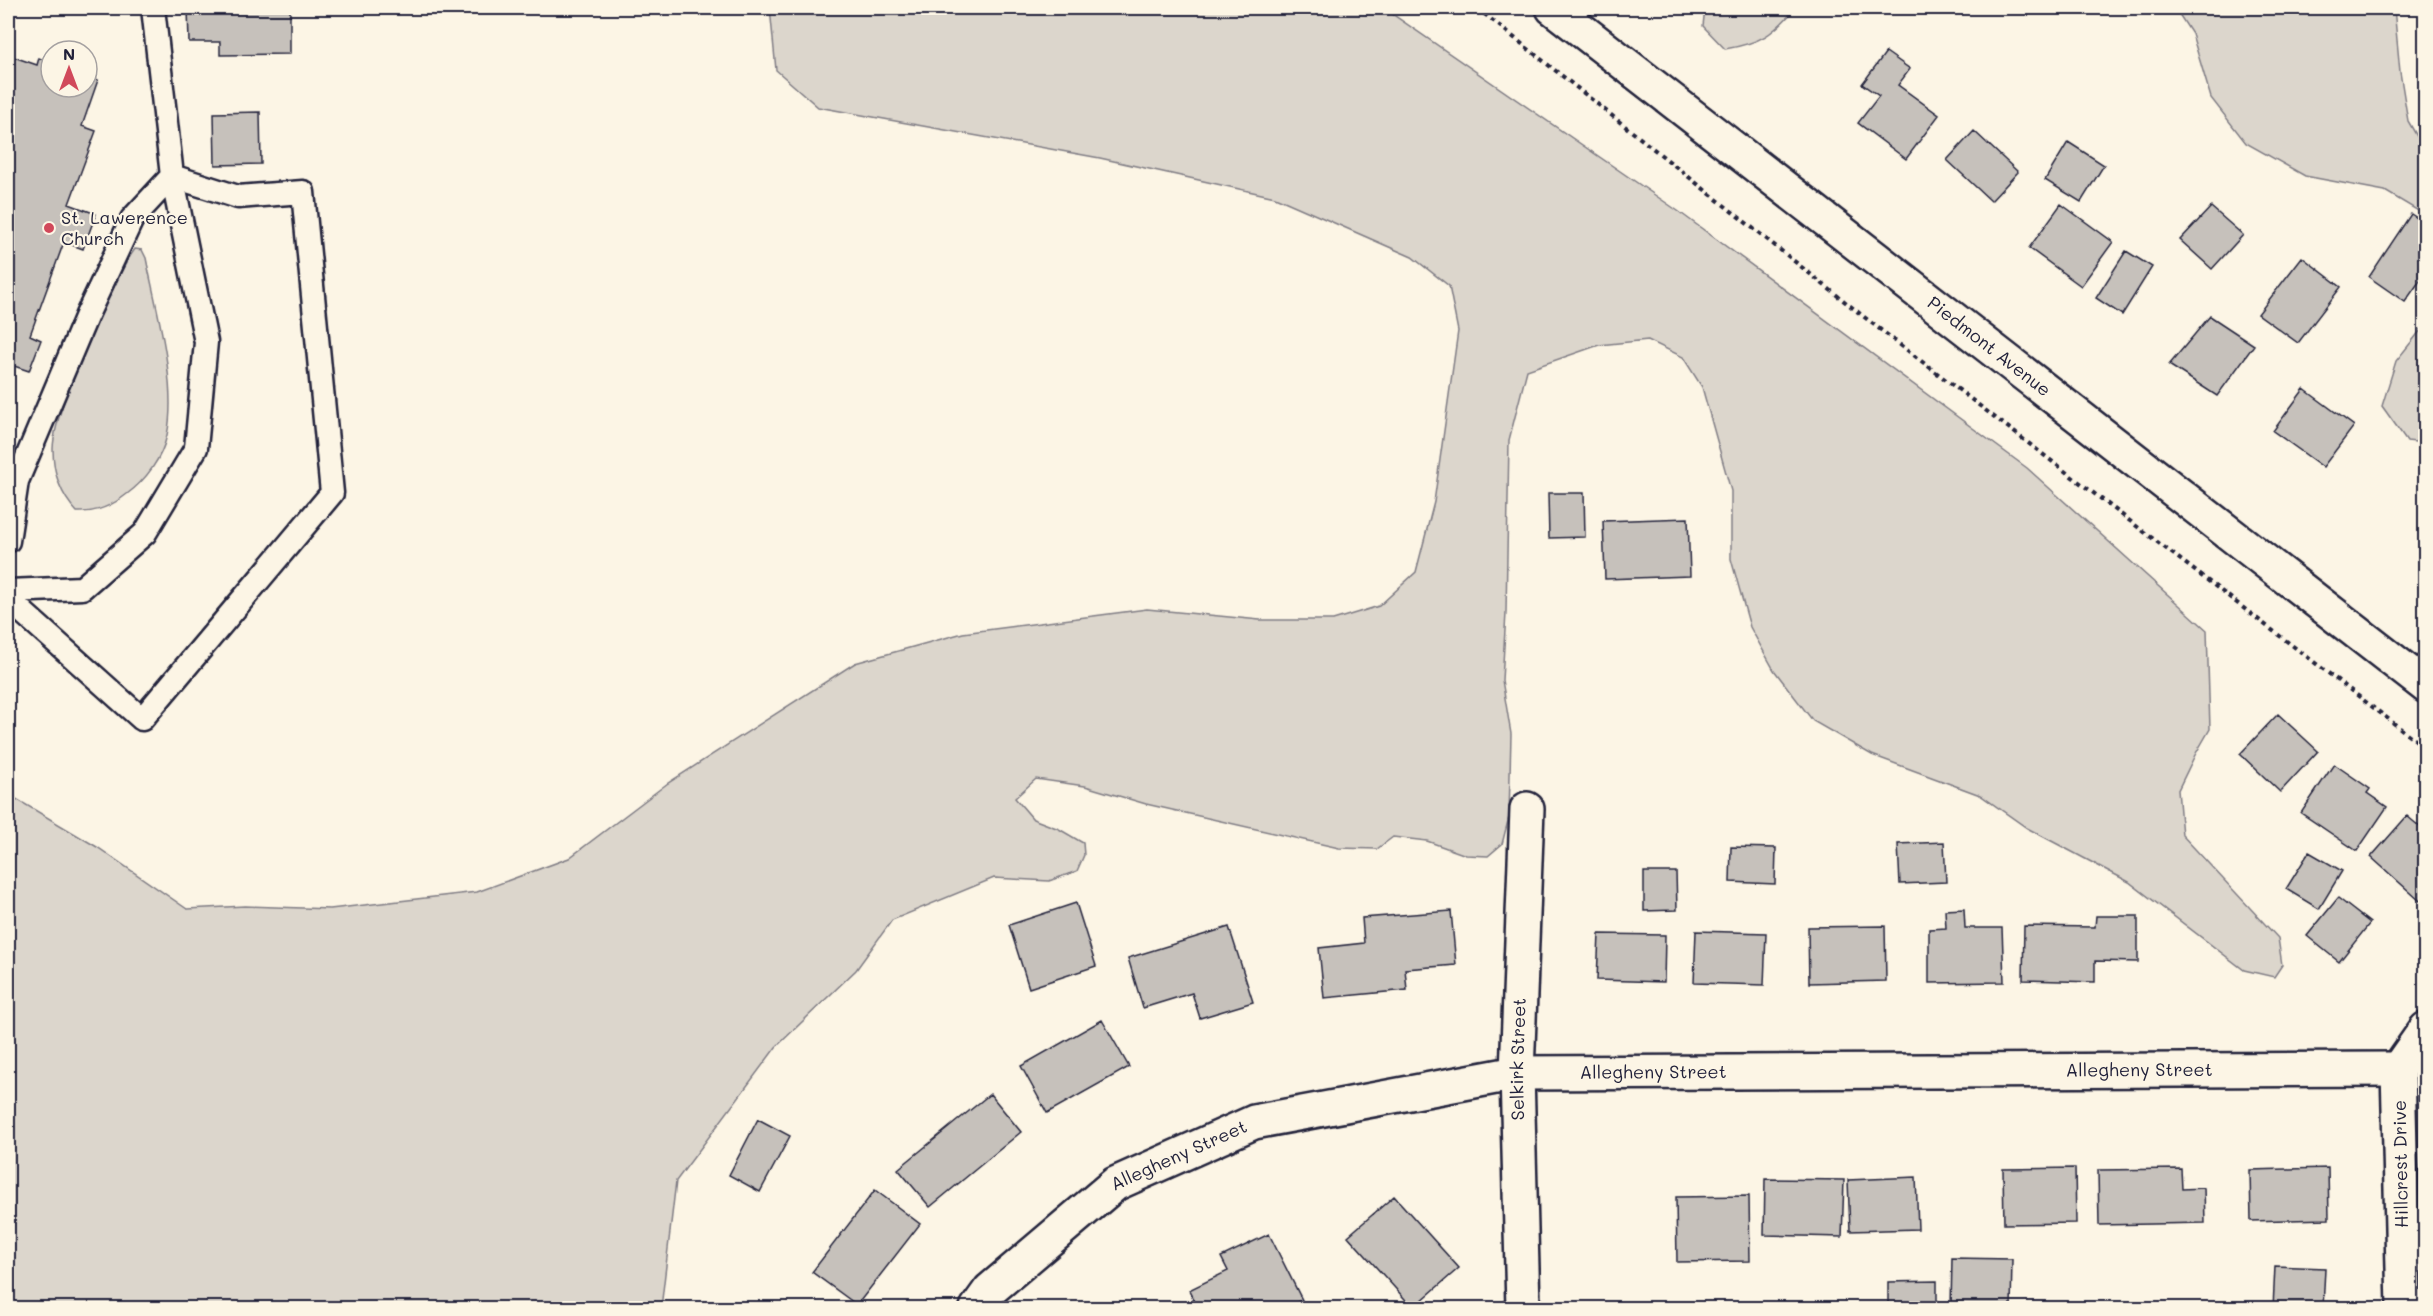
<svg xmlns="http://www.w3.org/2000/svg" width="2433" height="1316" font-family="Mali,sans-serif">
<style>
.green{fill:#dcd6cc;stroke:#7f7c84;stroke-width:1.5}
.building{fill:#c6c1bb;stroke:#22223b;stroke-width:1.5}
.lines{fill:none;stroke-linecap:round;stroke-linejoin:round}
.lane-casing{stroke:#22223b;stroke-width:27}
.street-casing{stroke:#22223b;stroke-width:38}
.secondary-casing{stroke:#22223b;stroke-width:38}
.path{stroke:#22223b;stroke-width:4;stroke-dasharray:4.5 4.5;stroke-linecap:butt}
.lane{stroke:#fcf5e5;stroke-width:22}
.street{stroke:#fcf5e5;stroke-width:33}
.secondary{stroke:#fcf5e5;stroke-width:33}
.poi-dot{fill:#d1495b;stroke:#fcf5e5;stroke-width:2}
.labels{text-anchor:middle;stroke-width:4.5;stroke-linejoin:round;paint-order:stroke}
.poi-label{font-size:18px;fill:#22223b;stroke:#fcf5e5;text-anchor:start}
.street-label{font-size:18px;fill:#22223b;stroke:#fcf5e5}
</style>
<rect width="100%" height="100%" fill="#fcf5e5"/>
<filter id="ink" filterUnits="userSpaceOnUse"><feTurbulence type="fractalNoise" baseFrequency=".0167" numOctaves="2"/><feDisplacementMap in="SourceGraphic" scale="12" xChannelSelector="R" yChannelSelector="G"/><feConvolveMatrix kernelMatrix="1 2 1 2 8 2 1 2 1" color-interpolation-filters="sRGB"/></filter>
<g filter="url(#ink)">
<path class="green" d="M 770,8 L 1380,8 L 1392,14 L 1678,211 L 2027,468 L 2207,630 L 2210,729 L 2195,755 L 2178,790 L 2182,835 L 2278,938 L 2282,965 L 2274,977 L 2244,970 L 2129,882 L 2027,828 L 1980,795 L 1872,755 L 1813,721 L 1774,670 L 1750,627 L 1731,559 L 1731,491 L 1702,387 L 1683,357 L 1648,340 L 1599,345 L 1527,370 L 1509,440 L 1506,613 L 1502,680 L 1511,734 L 1509,817 L 1502,844 L 1488,856 L 1466,855 L 1427,841 L 1393,837 L 1377,849 L 1339,848 L 1146,804 L 1085,786 L 1036,779 L 1015,798 L 1033,819 L 1059,829 L 1083,843 L 1084,855 L 1077,871 L 1049,881 L 994,878 L 892,920 L 856,970 L 776,1047 L 676,1181 L 661,1308 L 8,1308 L 8,794 L 97,847 L 187,909 L 245,906 L 330,909 L 477,892 L 569,858 L 668,783 L 855,663 L 963,633 L 1147,609 L 1260,620 L 1333,620 L 1379,606 L 1416,572 L 1434,502 L 1458,331 L 1449,286 L 1412,257 L 1275,197 L 1100,158 L 818,107 L 776,70 Z
M 1705,8 L 1796,8 C 1772,35 1761,43 1725,49 L 1703,26 Z
M 2175,8 L 2394,8 L 2400,72 L 2408,121 L 2425,150 L 2425,215 L 2385,191 L 2305,176 L 2246,143 L 2211,98 L 2192,34 Z
M 135,249 L 142,250 L 146,258 C 156,308 178,385 167,435 C 162,458 146,480 127,494 C 112,506 96,513 77,512 C 61,495 53,473 53,449 C 54,413 86,349 101,315 C 111,293 121,268 135,249 Z
M 2425,325 L 2425,443 L 2407,441 L 2382,406 L 2396,361 Z"/>
<path class="building" d="M 188,8 L 290,8 L 290,54 L 220,55 L 220,42 L 189,42 Z
M 1886,52 L 1910,69 L 1898,85 L 1939,115 L 1906,159 L 1858,123 L 1879,96 L 1862,84 Z
M 8,55 L 37,65 L 39,58 L 51,63 L 51,87 L 87,87 L 87,76 L 98,80 L 82,126 L 96,131 L 69,204 L 96,214 L 83,249 L 64,242 L 30,335 L 41,340 L 29,371 L 11,365 L 8,374 Z
M 260,112 L 261,164 L 215,165 L 214,113 Z
M 1974,131 L 2018,172 L 1991,201 L 1947,160 Z
M 2068,142 L 2104,165 L 2081,202 L 2045,180 Z
M 2061,204 L 2113,242 L 2081,286 L 2029,248 Z
M 2211,207 L 2243,235 L 2212,269 L 2180,240 Z
M 2411,214 L 2426,224 L 2426,272 L 2405,302 L 2369,277 Z
M 2126,251 L 2152,267 L 2122,315 L 2096,298 Z
M 2302,257 L 2341,287 L 2298,343 L 2258,314 Z
M 2210,316 L 2254,345 L 2217,396 L 2169,365 Z
M 2304,389 L 2354,426 L 2323,467 L 2273,431 Z
M 1548,493 L 1584,493 L 1585,537 L 1549,538 Z
M 1688,518 L 1690,576 L 1605,579 L 1603,521 Z
M 2278,714 L 2318,751 L 2280,792 L 2240,754 Z
M 2334,764 L 2370,789 L 2367,793 L 2387,807 L 2357,851 L 2301,813 Z
M 2407,816 L 2426,832 L 2426,895 L 2420,901 L 2371,857 Z
M 1944,842 L 1946,882 L 1900,884 L 1898,844 Z
M 1731,847 L 1776,848 L 1775,884 L 1730,882 Z
M 2309,852 L 2342,871 L 2319,909 L 2286,889 Z
M 1644,872 L 1676,872 L 1677,910 L 1644,911 Z
M 2338,898 L 2370,923 L 2339,962 L 2307,936 Z
M 1076,903 L 1096,966 L 1029,988 L 1009,925 Z
M 1964,909 L 1965,928 L 2002,928 L 2004,982 L 1929,983 L 1929,929 L 1946,928 L 1945,910 Z
M 1451,911 L 1456,965 L 1405,969 L 1407,990 L 1324,998 L 1319,948 L 1364,943 L 1362,918 Z
M 2096,916 L 2138,916 L 2138,962 L 2095,961 L 2095,982 L 2023,980 L 2024,926 L 2095,927 Z
M 1885,926 L 1886,981 L 1809,983 L 1808,927 Z
M 1229,927 L 1253,1002 L 1200,1018 L 1192,993 L 1143,1008 L 1128,958 Z
M 1696,931 L 1766,933 L 1764,985 L 1694,983 Z
M 1599,934 L 1665,935 L 1664,982 L 1597,980 Z
M 1102,1020 L 1129,1067 L 1047,1113 L 1021,1066 Z
M 990,1094 L 1021,1132 L 930,1207 L 898,1169 Z
M 758,1119 L 790,1136 L 760,1192 L 729,1175 Z
M 2075,1168 L 2076,1223 L 2004,1224 L 2003,1169 Z
M 2328,1168 L 2329,1219 L 2251,1221 L 2250,1170 Z
M 2181,1169 L 2182,1189 L 2204,1188 L 2205,1223 L 2099,1225 L 2098,1170 Z
M 1916,1177 L 1918,1229 L 1850,1231 L 1848,1180 Z
M 1765,1179 L 1844,1180 L 1842,1237 L 1764,1235 Z
M 875,1190 L 920,1224 L 857,1305 L 812,1272 Z
M 1394,1196 L 1459,1268 L 1413,1308 L 1348,1236 Z
M 1749,1196 L 1750,1261 L 1677,1262 L 1676,1197 Z
M 1269,1234 L 1302,1300 L 1284,1308 L 1198,1308 L 1189,1290 L 1228,1271 L 1221,1257 Z
M 1952,1258 L 2012,1259 L 2011,1308 L 1951,1308 Z
M 2275,1266 L 2325,1268 L 2323,1308 L 2273,1308 Z
M 1937,1281 L 1937,1308 L 1888,1308 L 1888,1282 Z"/>
<g class="lines">
<defs>
<path id="lane" d="M 8,541 L 17,481 L 87,315 L 132,219 L 172,176 L 238,197 L 303,192 L 332,493 L 142,719 L 8,599
M 8,591 L 82,588 L 145,533 L 196,448 L 206,342 L 172,176 L 153,8"/>
<g id="street">
<path id="s1" d="M 977,1308 L 990,1290 L 1115,1184 L 1254,1122 L 1517,1073 L 2398,1069"/>
<path id="s2" d="M 1523,1308 L 1517,1073 L 1527,809"/>
<path d="M 2404,1308 L 2398,1069 L 2426,1029"/>
</g>
<g id="secondary">
<path id="s3" d="M 1553,8 L 2426,686"/>
</g>
</defs>
<use href="#lane" class="lane-casing"/>
<use href="#street" class="street-casing"/>
<use href="#secondary" class="secondary-casing"/>
<path class="path" d="M 1477,8 L 1873,324 L 2426,748"/>
<use href="#lane" class="lane"/>
<use href="#street" class="street"/>
<use href="#secondary" class="secondary"/>
</g>
</g>
<circle class="poi-dot" cx="49" cy="228" r="6"/>
<g class="labels">
<g class="poi-label">
<text x="61" y="224">St. Lawerence<tspan x="61" dy="21">Church</tspan></text>
</g>
<g class="street-label">
<text dy="6" stroke="none"><textPath href="#s3" startOffset="552">Piedmont Avenue</textPath></text>
<text dy="6" stroke="none"><textPath href="#s2" startOffset="249">Selkirk Street</textPath></text>
<text dy="6" stroke="none"><textPath href="#s1" startOffset="1228">Allegheny Street</textPath></text>
<text dy="6" stroke="none"><textPath href="#s1" startOffset="742">Allegheny Street</textPath></text>
<text dy="6" stroke="none"><textPath href="#s1" startOffset="256">Allegheny Street</textPath></text>
<text transform="translate(2401 1164) rotate(-91)" y="6">Hillcrest Drive</text>
</g>
</g>
<rect width="2433" height="1316" fill="none" stroke="#fcf5e5" stroke-width="30"/>
<rect x="15" y="15" width="2403" height="1286" fill="none" stroke="#22223b" stroke-width="2" filter="url(#ink)"/>
<g transform="translate(69 69)"><circle r="28" fill="#fcf5e5" stroke="#a5a1a1" stroke-width="1.5"/>
<path d="M0-4.5L10 22L0 15L-10 22Z" fill="#d1495b"/>
<text y="-9" font-size="16" font-weight="bold" text-anchor="middle" fill="#22223b">N</text>
</g>
</svg>
